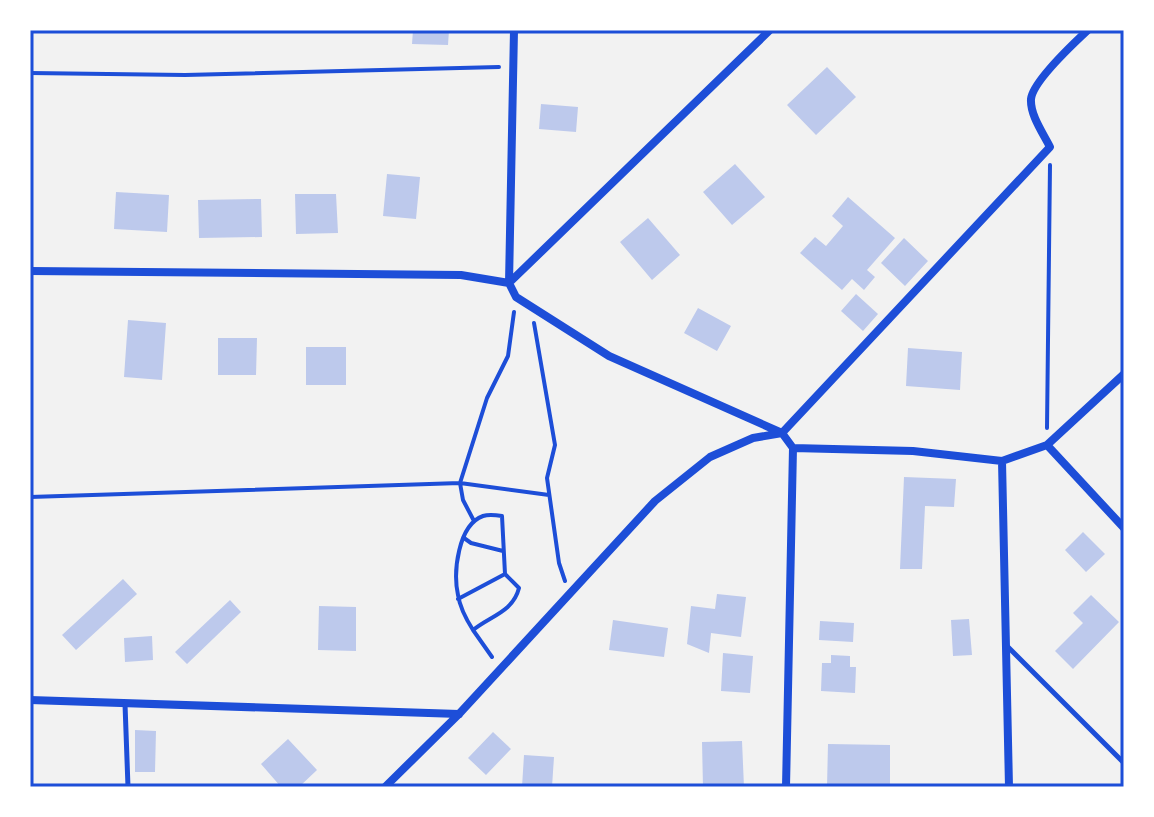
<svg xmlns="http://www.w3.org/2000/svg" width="1154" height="817" font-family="Inter,sans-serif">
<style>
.building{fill:#bdc9ec}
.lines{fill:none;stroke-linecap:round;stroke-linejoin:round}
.path{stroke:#1d4ed8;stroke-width:4}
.service{stroke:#1d4ed8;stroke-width:5}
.minor{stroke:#1d4ed8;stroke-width:8}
.neatline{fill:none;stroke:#1d4ed8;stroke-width:3}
</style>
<rect width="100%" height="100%" fill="#f2f2f2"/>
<path class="building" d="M 413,30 L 449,30 L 448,45 L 412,44 Z
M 827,67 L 856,97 L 816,135 L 787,105 Z
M 541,104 L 578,107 L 576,132 L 539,129 Z
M 735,164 L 765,197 L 732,225 L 703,192 Z
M 387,174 L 420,177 L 416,219 L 383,216 Z
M 116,192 L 169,195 L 167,232 L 114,229 Z
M 295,194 L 336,194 L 338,233 L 296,234 Z
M 848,197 L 895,238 L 867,270 L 875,277 L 864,290 L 852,279 L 842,290 L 800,253 L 815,237 L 826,246 L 843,226 L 832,216 Z
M 261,199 L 262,237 L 199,238 L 198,200 Z
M 648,218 L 680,255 L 652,280 L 620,242 Z
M 904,238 L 928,261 L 905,286 L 881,263 Z
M 856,294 L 878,314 L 863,331 L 841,311 Z
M 698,308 L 731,326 L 717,351 L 684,333 Z
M 128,320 L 166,323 L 162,380 L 124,377 Z
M 218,338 L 257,338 L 256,375 L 218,375 Z
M 306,347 L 346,347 L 346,385 L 306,385 Z
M 908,348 L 962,352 L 960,390 L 906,386 Z
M 904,477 L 956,479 L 954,507 L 925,506 L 922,569 L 900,569 Z
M 1083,532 L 1105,554 L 1086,572 L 1065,550 Z
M 123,579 L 137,594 L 76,650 L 62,635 Z
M 717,594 L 746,597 L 741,637 L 711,633 L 709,653 L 687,644 L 691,606 L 715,609 Z
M 1091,595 L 1119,622 L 1073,669 L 1055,651 L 1083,623 L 1073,613 Z
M 230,600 L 241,612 L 187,664 L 175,652 Z
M 319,606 L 356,607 L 356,651 L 318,650 Z
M 969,619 L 972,655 L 953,656 L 951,620 Z
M 613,620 L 668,628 L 664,657 L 609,650 Z
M 820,621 L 854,623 L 853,642 L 819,640 Z
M 152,636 L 153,660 L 125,662 L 124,638 Z
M 723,653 L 753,656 L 750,693 L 721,691 Z
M 831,655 L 850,656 L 850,667 L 856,667 L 855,693 L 821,691 L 822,663 L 831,663 Z
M 135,730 L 156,731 L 155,772 L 135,772 Z
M 493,732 L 511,749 L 486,775 L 468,758 Z
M 288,739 L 317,770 L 299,787 L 281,787 L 261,764 Z
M 742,741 L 744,787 L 703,787 L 702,742 Z
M 828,744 L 890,745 L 890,787 L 827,787 Z
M 524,755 L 554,757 L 552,787 L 522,787 Z"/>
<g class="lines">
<path class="path" d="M 30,73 L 185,75 L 499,67
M 534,323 L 555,445 L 547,478 L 559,563 L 565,581
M 1047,428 L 1050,165
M 30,497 L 460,483 L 549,495
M 474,521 L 463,500 L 460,483 L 487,398 L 508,356 L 514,312
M 464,538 L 471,543 L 503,551
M 458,599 L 505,574
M 473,630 C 466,619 460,608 458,595 C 453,572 458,525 483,516 C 489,514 496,515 502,516 L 505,574 L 519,588 C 513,612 490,616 473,630 L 492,657"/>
<path class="service" d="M 1007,646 L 1124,763
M 125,704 L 128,787"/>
<path class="minor" d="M 514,30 L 509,283 L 516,297 L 609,356 L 782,433 L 793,448 L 786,787
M 30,271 L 461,275 L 509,283
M 509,283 L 770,30
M 1047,445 L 1124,528
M 793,448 L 913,451 L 1002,461 L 1047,445 L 1124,374
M 1002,461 L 1009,787
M 30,700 L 459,714
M 385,787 L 459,714 L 655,501 L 710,457 L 753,438 L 782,433 L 1050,147 C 1043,133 1030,115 1031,99 C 1033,81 1074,43 1088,30"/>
</g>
<rect width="1154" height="817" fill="none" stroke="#ffffff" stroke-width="64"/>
<rect x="32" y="32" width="1090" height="753" class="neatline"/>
</svg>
